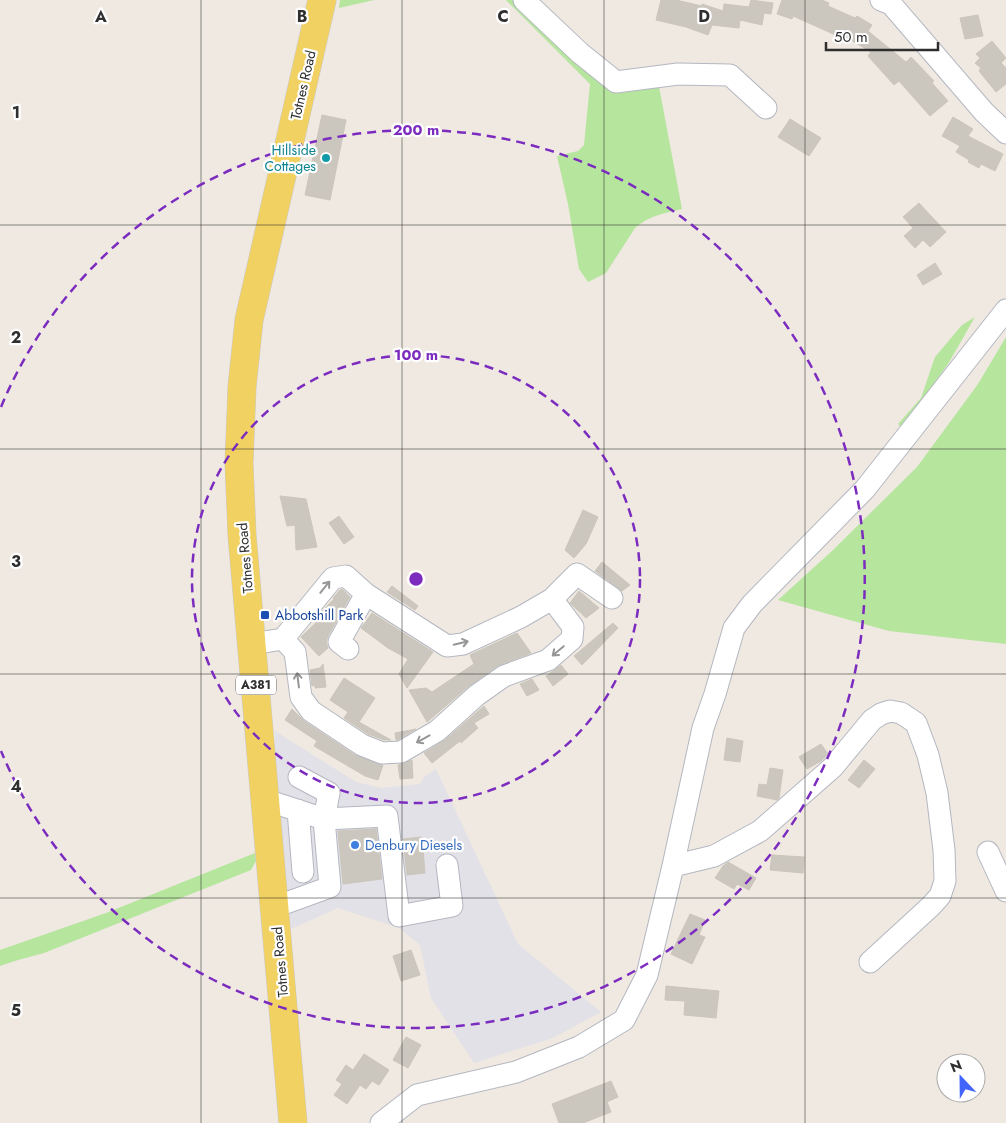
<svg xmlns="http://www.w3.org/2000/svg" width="1006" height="1123" font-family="Jost,sans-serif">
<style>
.industrial{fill:#e3e1e8}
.green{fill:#b6e59e}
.building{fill:#cbc7bf;stroke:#cbc5ba}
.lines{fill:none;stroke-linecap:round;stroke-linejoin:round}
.minor-casing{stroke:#b4b7c1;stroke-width:23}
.major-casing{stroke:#c9c9c9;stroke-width:29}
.minor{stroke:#fff;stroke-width:21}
.major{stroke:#f2d163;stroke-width:28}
.oneway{stroke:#969696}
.grid{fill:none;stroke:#2e2e2e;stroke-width:1;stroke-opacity:0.55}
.ring{fill:none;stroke:#7b2cbf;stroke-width:2.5;stroke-dasharray:9 6}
.culture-dot{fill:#0f9aa8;stroke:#fff;stroke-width:2}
.transit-dot{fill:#1a4fb4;stroke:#fff;stroke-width:2}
.shop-dot{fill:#3f7fe0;stroke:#fff;stroke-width:2}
.labels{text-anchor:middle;stroke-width:4.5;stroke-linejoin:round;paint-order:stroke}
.shield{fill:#fff;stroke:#6d6d6d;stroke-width:1}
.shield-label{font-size:12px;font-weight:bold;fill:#2e2e2e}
.street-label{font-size:14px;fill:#2e2e2e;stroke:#fff}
.culture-label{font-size:14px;fill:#0d838f;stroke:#fff;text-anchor:end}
.transit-label{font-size:14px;fill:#164399;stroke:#fff;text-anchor:start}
.shop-label{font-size:14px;fill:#366cbe;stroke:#fff;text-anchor:start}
.grid-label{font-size:16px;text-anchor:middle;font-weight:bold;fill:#2e2e2e;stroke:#fff;stroke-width:4.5;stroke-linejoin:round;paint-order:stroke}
.centre{fill:#7b2cbf;stroke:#fff;stroke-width:2.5}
.ring-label{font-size:15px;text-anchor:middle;font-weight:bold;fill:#7b2cbf;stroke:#fff;stroke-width:4.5;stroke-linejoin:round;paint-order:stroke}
</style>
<rect width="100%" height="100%" fill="#efe9e1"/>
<path class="industrial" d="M 275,731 L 356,782 L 381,788 L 420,784 L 424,777 L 436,769 L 518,944 L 601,1012 L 553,1038 L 474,1063 L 431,998 L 420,945 L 399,928 L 338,908 L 291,929 L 275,768 Z"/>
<path class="green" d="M 340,0 L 374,0 L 339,8 Z
M 506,0 L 515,0 L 587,72 L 594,77 L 658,81 L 682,209 C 665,213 648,216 635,228 L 606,273 L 588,282 L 579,269 L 568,204 L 557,156 L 578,151 L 584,145 L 590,84 Z
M 975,317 L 948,364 L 902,428 L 898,424 L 921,398 L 935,357 L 962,325 Z
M 1006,337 L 1006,644 L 889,631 L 778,600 L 832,551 L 917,467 L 978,384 Z
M 255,853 L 256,861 L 251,870 L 44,953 L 18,960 L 0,966 L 0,950 L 106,913 Z"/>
<path class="building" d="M 661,0 L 676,0 L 702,6 L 702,4 L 723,11 L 724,4 L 749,7 L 751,0 L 773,3 L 771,14 L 764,13 L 762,25 L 740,20 L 739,28 L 712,25 L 708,35 L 686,27 L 656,20 Z
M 782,0 L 822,0 L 829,3 L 828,6 L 855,18 L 857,16 L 872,25 L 868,31 L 906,62 L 911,57 L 934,81 L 932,83 L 948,101 L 930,116 L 899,81 L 894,85 L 868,56 L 871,52 L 841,34 L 840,37 L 793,16 L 792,19 L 777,14 Z
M 978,15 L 983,36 L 965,39 L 960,18 Z
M 992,41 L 1006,58 L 1001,63 L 1006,68 L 1006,84 L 996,92 L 979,71 L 981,68 L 975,63 L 980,58 L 976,54 Z
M 322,115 L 346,120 L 330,200 L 305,195 Z
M 953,117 L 973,129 L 968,136 L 1003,154 L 995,171 L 981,164 L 979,168 L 968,162 L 969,160 L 956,152 L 960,146 L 942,136 Z
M 790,119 L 821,138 L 809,156 L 778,137 Z
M 919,203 L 946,232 L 930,247 L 923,240 L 915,248 L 904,236 L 913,228 L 903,217 Z
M 935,263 L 942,274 L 923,285 L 917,275 Z
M 280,496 L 306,499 L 317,547 L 296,550 L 295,525 L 287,526 Z
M 583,510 L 598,517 L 586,544 L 574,558 L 565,550 Z
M 339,516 L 354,537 L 344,544 L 329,523 Z
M 602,562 L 630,585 L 622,591 L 595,571 Z
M 392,586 L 418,606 L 415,610 L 387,592 Z
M 342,589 L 350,597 L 328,636 L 326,642 L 328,648 L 319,656 L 301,637 L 321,618 L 318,615 L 334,599 L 333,598 L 340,590 Z
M 579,591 L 599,608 L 586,618 L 570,603 Z
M 372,613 L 433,652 L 407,688 L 399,674 L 408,659 L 388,648 L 361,628 Z
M 613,623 L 618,628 L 582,665 L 574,656 Z
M 517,633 L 531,653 L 497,666 L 469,686 L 427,722 L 409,690 L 426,688 L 432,692 L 474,664 L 470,655 Z
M 323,664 L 326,687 L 315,688 L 315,685 L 312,686 L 310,670 L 320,668 Z
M 561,665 L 568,674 L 553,686 L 546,676 Z
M 344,678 L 375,698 L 359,722 L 391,740 L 384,740 L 368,734 L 344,718 L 348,712 L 330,700 Z
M 532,679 L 539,690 L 527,696 L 520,684 Z
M 484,706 L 489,714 L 474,723 L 478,728 L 461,743 L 460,741 L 432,763 L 424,753 L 445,740 Z
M 292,709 L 304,721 L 355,755 L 383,765 L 378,780 L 365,776 L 314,746 L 317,741 L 285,720 Z
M 416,729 L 397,740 L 396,740 L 395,733 Z
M 727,738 L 743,741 L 740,762 L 724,760 Z
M 821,744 L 828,754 L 821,761 L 807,769 L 799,757 Z
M 412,760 L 413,778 L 400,779 L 398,765 Z
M 864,760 L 875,769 L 859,788 L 848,780 Z
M 770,768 L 783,770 L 779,798 L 777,800 L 757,796 L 759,784 L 767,785 Z
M 376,829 L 382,879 L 343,884 L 338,831 Z
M 422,837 L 425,873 L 407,875 L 403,839 Z
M 772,855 L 804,857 L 803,873 L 770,870 Z
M 728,862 L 756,878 L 749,890 L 737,884 L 734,889 L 715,878 L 723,866 Z
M 690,914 L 705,920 L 699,935 L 705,937 L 692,964 L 671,954 Z
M 411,950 L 420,975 L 401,981 L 393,956 Z
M 666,986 L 719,991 L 716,1018 L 684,1015 L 685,1001 L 665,1000 Z
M 406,1037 L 421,1045 L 408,1068 L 393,1060 Z
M 364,1054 L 389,1070 L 379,1085 L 372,1081 L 366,1089 L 360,1085 L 347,1104 L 334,1095 L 342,1084 L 336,1080 L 346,1065 L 353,1070 Z
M 611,1081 L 618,1097 L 607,1102 L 611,1112 L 583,1123 L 559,1123 L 552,1104 Z"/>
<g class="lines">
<defs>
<path id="minor" d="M 524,0 L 580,53 L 616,82 L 678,74 L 730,75 L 766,108
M 881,0 L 891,4 L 984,112 L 1006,133
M 283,639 L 295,652 L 301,697 L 311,711 L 362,745 L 382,753 L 401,752 L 437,731 L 477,695 L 504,676 L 548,660 L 572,639 L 573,627 L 552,599
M 252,644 L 283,639 L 333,578 L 346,576 L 366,594 L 447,646 L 463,644 L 521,617 L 552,599 L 577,574 L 612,598
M 348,649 L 339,642 L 366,594
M 266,800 L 324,819 L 387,816 L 399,916 L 452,906 L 447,865
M 298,810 L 303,872
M 988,852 L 1006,891
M 673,866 L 714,856 L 760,831 L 833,767 L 872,720 L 881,714 L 890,711 L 901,713 L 916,723 L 928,755 L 937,793 L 944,850 L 945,881 L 940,896 L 931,906 L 870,962
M 275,907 L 330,887 L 324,819 L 329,793 L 299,777
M 381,1123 L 417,1095 L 516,1072 L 579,1047 L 624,1020 L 647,975 L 673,866 L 703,728 L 715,694 L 734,628 L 752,604 L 865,489 L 1006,310"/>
<path id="major" d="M 293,1123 L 242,535 L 239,463 L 242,387 L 249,320 L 322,0"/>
</defs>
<use href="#minor" class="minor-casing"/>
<use href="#major" class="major-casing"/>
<use href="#minor" class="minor"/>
<use href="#major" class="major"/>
</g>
<defs><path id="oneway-shaft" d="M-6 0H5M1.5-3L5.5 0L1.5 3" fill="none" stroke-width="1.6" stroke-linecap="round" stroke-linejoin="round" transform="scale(1.25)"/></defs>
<g class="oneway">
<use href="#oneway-shaft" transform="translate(325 587) rotate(-51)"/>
<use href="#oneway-shaft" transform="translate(461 643) rotate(-13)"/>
<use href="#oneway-shaft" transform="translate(558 651) rotate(140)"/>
<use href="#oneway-shaft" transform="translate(298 680) rotate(-97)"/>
<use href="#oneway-shaft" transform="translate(423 739) rotate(151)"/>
</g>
<path class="grid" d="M 201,0 L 201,1123M 402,0 L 402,1123M 604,0 L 604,1123M 805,0 L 805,1123M 0,225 L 1006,225M 0,449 L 1006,449M 0,674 L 1006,674M 0,898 L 1006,898"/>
<g class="ring">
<circle cx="416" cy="579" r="224"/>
<path d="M1 407A449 449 0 1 1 1 751"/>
</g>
<circle class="culture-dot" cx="326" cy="158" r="5"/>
<rect class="transit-dot" x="260" y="610" width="10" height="10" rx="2.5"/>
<circle class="shop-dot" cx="355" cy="845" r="5"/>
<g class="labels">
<rect class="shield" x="236" y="675.5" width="40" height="19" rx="4"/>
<g class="shield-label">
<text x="256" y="689">A381</text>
</g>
<g class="street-label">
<text transform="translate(303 85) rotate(-77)" y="5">Totnes Road</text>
<text transform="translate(245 558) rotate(-95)" y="5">Totnes Road</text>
<text transform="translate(280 962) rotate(-95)" y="5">Totnes Road</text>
</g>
<g class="culture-label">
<text x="316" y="155">Hillside<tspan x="316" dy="16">Cottages</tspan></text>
</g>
<g class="transit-label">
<text x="275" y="620">Abbotshill Park</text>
</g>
<g class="shop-label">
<text x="365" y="850">Denbury Diesels</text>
</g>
</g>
<g class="grid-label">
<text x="101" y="22">A</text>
<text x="302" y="22">B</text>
<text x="503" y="22">C</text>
<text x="704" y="22">D</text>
<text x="16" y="118">1</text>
<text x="16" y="343">2</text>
<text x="16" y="567">3</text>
<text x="16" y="792">4</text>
<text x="16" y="1016">5</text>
</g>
<circle cx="416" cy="579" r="8" class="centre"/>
<g class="ring-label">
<text x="416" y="135">200 m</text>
<text x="416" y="360">100 m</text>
</g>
<g transform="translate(961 1078) rotate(338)"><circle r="24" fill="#ffffff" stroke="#ababab"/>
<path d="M0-4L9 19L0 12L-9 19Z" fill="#4264fb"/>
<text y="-8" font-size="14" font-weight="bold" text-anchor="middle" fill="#2e2e2e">N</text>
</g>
<path d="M826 42v8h112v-8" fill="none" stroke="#2e2e2e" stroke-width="2.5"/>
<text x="834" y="42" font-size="15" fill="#2e2e2e" stroke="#ffffff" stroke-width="4" paint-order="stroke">50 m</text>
</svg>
